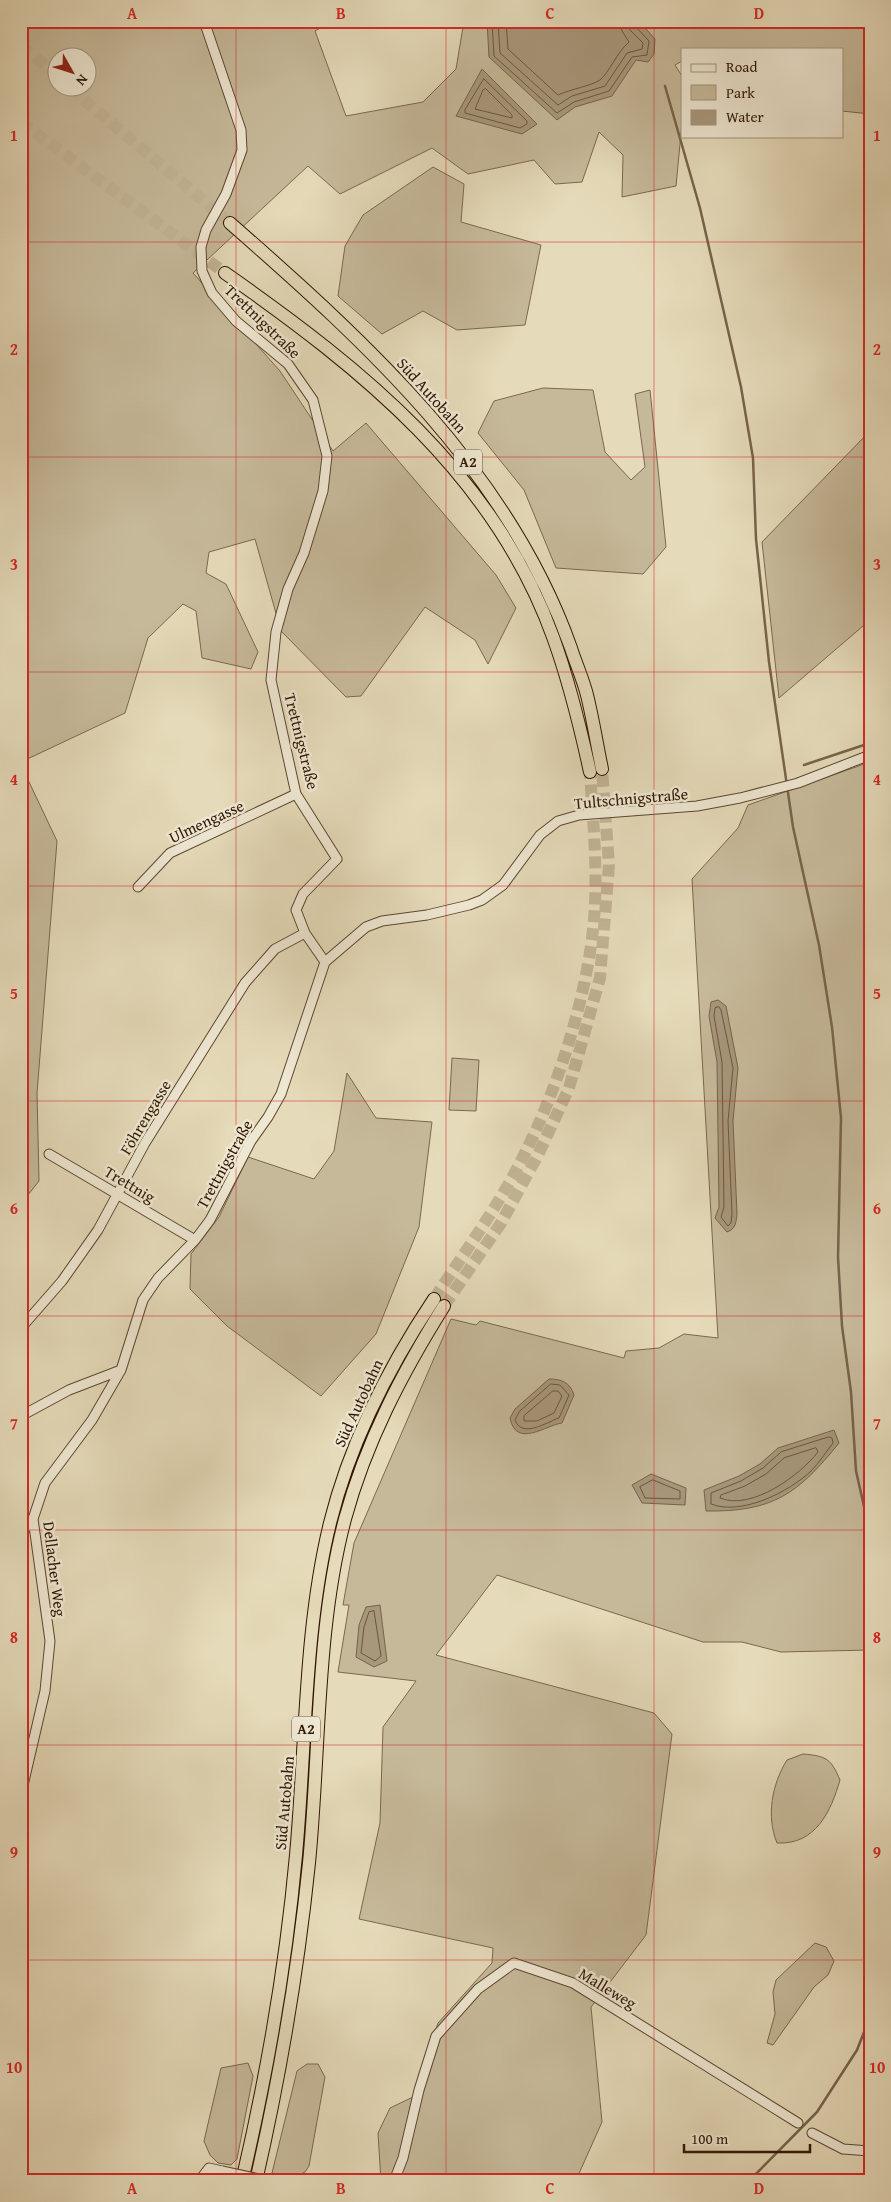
<svg xmlns="http://www.w3.org/2000/svg" width="891" height="2202" font-family="'Gentium Book Plus',serif">
<style>
.green{fill:#c6b99a;stroke:#7b684e;fill-rule:evenodd}
.water{fill:#a7977b;stroke:#77634b}
.lines{fill:none;stroke-linecap:round;stroke-linejoin:round}
.shore{stroke:#6c563e;stroke-width:1}
.stream{stroke:#77634b;stroke-width:2.5}
.highway-tunnel{stroke:#c1b394;stroke-width:12;stroke-dasharray:12 6;stroke-linecap:butt}
.minor-casing{stroke:#5d4730;stroke-width:11}
.highway-casing{stroke:#301602;stroke-width:14}
.minor{stroke:#eee7d2;stroke-width:9}
.highway{stroke:#e5dab9;stroke-width:12}
.minor-bridge-casing{stroke:#5d4730;stroke-width:11;stroke-linecap:butt}
.minor-bridge{stroke:#eee7d2;stroke-width:9}
.grid{fill:none;stroke:#d62828;stroke-width:1;stroke-opacity:0.55}
.labels{text-anchor:middle;stroke-width:5;stroke-linejoin:round;paint-order:stroke}
.shield{fill:#eee7d2;stroke:#695540;stroke-width:1}
.shield-label{font-size:15px;font-weight:bold;fill:#301602}
.street-label{font-size:16px;fill:#301602;stroke:#eee7d2}
.neatline{fill:none;stroke:#d62828;stroke-width:2}
.grid-label{font-size:16px;text-anchor:middle;font-weight:bold;fill:#d62828}
</style>
<rect width="100%" height="100%" fill="#e5dab9"/>
<filter id="stains"><feTurbulence type="fractalNoise" baseFrequency=".004" numOctaves="4"/><feColorMatrix values="0 0 0 0 .2 0 0 0 0 .09 0 0 0 0 .02 0 0 0 .5 -.17"/></filter>
<radialGradient id="worn" r=".72"><stop offset=".6" stop-color="#630" stop-opacity="0"/><stop offset="1" stop-color="#630" stop-opacity=".3"/></radialGradient>
<path class="green" d="M 21,21 L 333,21 L 315,31 L 346,116 L 423,102 L 456,69 L 464,21 L 870,21 L 870,114 L 842,111 L 842,49 L 682,49 L 682,61 L 675,65 L 682,76 L 682,123 L 676,186 L 622,197 L 623,155 L 599,132 L 582,182 L 555,184 L 534,160 L 468,174 L 432,148 L 340,194 L 308,166 L 193,273 L 280,371 L 333,451 L 366,423 L 496,575 L 516,608 L 488,664 L 475,640 L 425,607 L 361,696 L 346,697 L 281,631 L 255,539 L 209,552 L 206,573 L 226,584 L 258,652 L 251,669 L 202,658 L 196,611 L 183,604 L 148,638 L 125,713 L 21,762 ZM 58,58 L 88,58 L 88,88 L 58,88 Z
M 433,167 L 464,184 L 461,222 L 541,245 L 525,325 L 457,330 L 423,311 L 382,334 L 338,296 L 345,246 L 363,215 Z
M 543,388 L 593,390 L 605,452 L 631,480 L 645,467 L 635,394 L 650,390 L 666,547 L 643,574 L 556,568 L 524,490 L 478,433 L 494,401 Z
M 870,431 L 870,620 L 779,698 L 762,542 Z
M 870,762 L 870,1650 L 781,1652 L 742,1642 L 703,1642 L 497,1575 L 436,1655 L 654,1713 L 672,1734 L 646,1935 L 591,2007 L 602,2122 L 577,2178 L 578,2181 L 381,2181 L 378,2133 L 390,2108 L 413,2097 L 438,2023 L 492,1963 L 493,1948 L 359,1919 L 380,1823 L 383,1727 L 416,1681 L 338,1672 L 349,1605 L 343,1605 L 354,1543 L 451,1319 L 476,1325 L 480,1321 L 624,1358 L 626,1351 L 659,1348 L 684,1334 L 718,1338 L 692,879 L 738,828 L 748,805 Z
M 21,765 L 57,841 L 37,1093 L 39,1181 L 21,1204 Z
M 452,1058 L 479,1060 L 476,1111 L 449,1110 Z
M 347,1073 L 376,1118 L 432,1122 L 419,1227 L 376,1334 L 321,1396 L 227,1326 L 190,1289 L 191,1254 L 219,1217 L 248,1157 L 314,1179 L 334,1151 Z
M 803,1754 C 827,1756 831,1759 840,1780 C 831,1811 816,1845 777,1843 C 766,1816 772,1784 787,1760 Z
M 815,1943 L 826,1947 L 834,1961 L 828,1975 L 814,1987 L 773,2045 L 767,2043 L 775,2014 L 773,1992 L 776,1980 Z
M 248,2063 L 253,2076 L 237,2159 L 231,2165 L 218,2163 L 210,2155 L 204,2141 L 221,2068 Z
M 307,2064 L 318,2064 L 325,2077 L 309,2166 L 305,2172 L 293,2178 L 272,2173 L 297,2071 Z"/>
<path class="water" d="M 487,21 L 639,21 L 655,39 L 654,54 L 648,62 L 636,60 L 612,96 L 575,107 L 557,120 L 489,57 Z
M 482,69 L 537,124 L 522,134 L 456,116 Z
M 718,1000 L 726,1006 L 738,1068 L 733,1121 L 737,1214 C 736,1222 736,1229 727,1232 L 715,1218 L 719,1207 L 717,1062 L 709,1016 L 711,1002 Z
M 549,1379 C 561,1379 570,1382 574,1395 L 562,1423 C 546,1425 516,1449 510,1418 L 515,1409 Z
M 834,1430 L 839,1443 C 798,1494 773,1512 706,1511 L 704,1490 L 739,1476 L 760,1464 L 778,1448 Z
M 651,1474 L 686,1488 L 685,1505 L 642,1503 L 632,1485 Z
M 380,1605 L 387,1661 L 374,1667 L 356,1657 L 359,1625 L 366,1607 Z"/>
<g class="lines">
<path class="shore" d="M 492,21 L 494,56 L 557,113 L 574,102 L 609,91 L 632,57 L 647,55 L 649,41 L 635,26 L 634,21
M 498,21 L 500,53 L 558,105 L 572,96 L 605,86 L 627,53 L 642,49 L 643,43 L 630,30 L 628,21
M 506,21 L 508,49 L 558,95 C 571,89 591,86 600,80 C 609,73 617,52 629,42 L 622,31 L 620,21
M 484,79 L 527,121 L 527,124 L 520,128 L 465,113 L 465,110 Z
M 486,89 L 512,115 L 512,118 L 475,109 L 483,90 Z
M 719,1007 L 721,1010 L 733,1068 L 728,1121 L 732,1214 L 731,1223 L 728,1226 L 721,1217 L 724,1207 L 722,1062 L 714,1016 L 715,1008 Z
M 551,1384 L 560,1385 L 569,1395 L 559,1418 C 547,1422 522,1439 515,1420 L 519,1412 Z
M 553,1391 L 558,1391 L 562,1396 L 554,1413 L 537,1421 L 524,1421 L 524,1416 Z
M 829,1437 L 832,1438 L 833,1443 C 826,1452 819,1463 811,1471 C 789,1492 741,1516 711,1504 L 711,1493 L 741,1481 L 763,1468 L 781,1452 Z
M 816,1448 L 818,1452 C 800,1475 752,1511 720,1498 L 721,1495 L 745,1486 L 766,1474 L 784,1458 Z
M 653,1480 L 680,1491 L 680,1499 L 645,1498 L 640,1487 Z
M 374,1611 L 381,1656 L 375,1661 L 361,1653 L 364,1627 L 369,1612 Z"/>
<path class="stream" d="M 665,86 L 700,208 L 741,387 L 753,458 L 756,539 L 769,662 L 793,827 L 819,945 L 832,1027 L 841,1118 L 838,1257 L 842,1326 L 851,1392 L 856,1471 L 870,1533
M 804,765 L 870,743
M 749,2181 L 817,2112 L 857,2050 L 870,2017"/>
<path class="highway-tunnel" d="M 21,46 L 58,76
M 70,88 L 230,223
M 21,122 L 225,273
M 434,1299 C 465,1251 501,1203 526,1151 C 559,1085 588,993 594,919 C 598,870 593,821 590,772
M 444,1306 L 501,1223 L 538,1155 L 569,1088 L 600,978 L 609,865 L 602,769"/>
<defs>
<path id="minor" d="M 204,21 L 241,130 L 242,150 L 226,194 L 206,230 L 201,247 L 202,271 L 212,293 L 236,321 L 288,364 L 313,400 L 327,456 L 323,491 L 304,553 L 288,589 L 276,632 L 271,680 L 296,794 L 337,859 L 303,894 L 296,910 L 305,933 L 325,962
M 138,887 L 170,853 L 296,794
M 325,962 L 366,927 L 382,921 L 427,915 L 469,905 L 482,900 L 503,885 L 540,835 L 558,821 L 579,815 L 697,806 L 740,798 L 798,783 L 870,755
M 49,1154 L 195,1240
M 21,1328 L 62,1281 L 98,1230 L 145,1143 L 245,983 L 275,949 L 305,933
M 21,1416 L 69,1390 L 121,1370
M 21,1534 L 33,1519
M 21,1794 L 45,1691 L 50,1641 L 33,1519 L 45,1483 L 92,1420 L 121,1370 L 143,1300 L 158,1278 L 195,1240 L 210,1220 L 251,1141 L 268,1117 L 281,1094 L 325,962
M 812,2133 L 843,2149 L 870,2151
M 199,2181 L 209,2168 L 222,2171
M 394,2181 L 403,2158 L 419,2090 L 436,2036 L 478,1989 L 514,1963 L 573,1983 L 798,2123"/>
<path id="highway" d="M 230,223 C 367,343 509,472 571,648 C 576,664 583,679 587,695 C 593,719 597,745 602,769
M 225,273 C 361,368 495,475 553,637 C 569,681 580,726 590,772
M 242,2181 C 267,2074 286,1965 296,1855 C 306,1746 304,1629 330,1523 C 350,1442 388,1368 434,1299
M 256,2181 C 280,2076 298,1970 309,1863 C 320,1751 316,1628 345,1519 C 366,1442 402,1373 444,1306"/>
</defs>
<use href="#minor" class="minor-casing"/>
<use href="#highway" class="highway-casing"/>
<use href="#minor" class="minor"/>
<use href="#highway" class="highway"/>
<defs>
<path id="minor-bridge" d="M 222,2171 L 269,2181"/>
</defs>
<use href="#minor-bridge" class="minor-bridge-casing"/>
<use href="#minor-bridge" class="minor-bridge"/>
</g>
<path class="grid" d="M 236,21 L 236,2181M 446,21 L 446,2181M 654,21 L 654,2181M 21,242 L 870,242M 21,457 L 870,457M 21,672 L 870,672M 21,886 L 870,886M 21,1101 L 870,1101M 21,1316 L 870,1316M 21,1530 L 870,1530M 21,1745 L 870,1745M 21,1960 L 870,1960"/>
<g class="labels">
<g class="shield">
<rect x="454" y="449.5" width="28" height="25" rx="4"/>
<rect x="292" y="1716.5" width="28" height="25" rx="4"/>
</g>
<g class="shield-label">
<text x="468" y="467">A2</text>
<text x="306" y="1734">A2</text>
</g>
<g class="street-label">
<text transform="translate(263 321) rotate(44)" y="6">Trettnigstraße</text>
<text transform="translate(432 395) rotate(48)" y="6">Süd Autobahn</text>
<text transform="translate(302 741) rotate(76)" y="6">Trettnigstraße</text>
<text transform="translate(631 798) rotate(-5)" y="6">Tultschnigstraße</text>
<text transform="translate(206 821) rotate(-25)" y="6">Ulmengasse</text>
<text transform="translate(145 1117) rotate(-59)" y="6">Föhrengasse</text>
<text transform="translate(224 1164) rotate(-61)" y="6">Trettnigstraße</text>
<text transform="translate(130 1184) rotate(31)" y="6">Trettnig</text>
<text transform="translate(358 1403) rotate(-65)" y="6">Süd Autobahn</text>
<text transform="translate(55 1569) rotate(83)" y="6">Dellacher Weg</text>
<text transform="translate(284 1803) rotate(-85)" y="6">Süd Autobahn</text>
<text transform="translate(608 1988) rotate(31)" y="6">Malleweg</text>
</g>
</g>
<rect width="891" height="2202" fill="none" stroke="#e5dab9" stroke-width="55"/>
<rect x="681" y="48" width="162" height="90" fill="#eee7d2" stroke="#a2937f"/>
<rect x="691" y="64" width="25" height="8" fill="#eee7d2" stroke="#a2937f"/>
<text x="726" y="72" font-size="15" fill="#301602">Road</text>
<rect x="691" y="85" width="25" height="15" fill="#c6b99a" stroke="#a2937f"/>
<text x="726" y="98" font-size="15" fill="#301602">Park</text>
<rect x="691" y="110" width="25" height="15" fill="#a7977b" stroke="#a2937f"/>
<text x="726" y="122" font-size="15" fill="#301602">Water</text>
<g transform="translate(72 72) rotate(129)"><circle r="24" fill="#eee7d2" stroke="#a2937f"/>
<path d="M0-4L9 19L0 12L-9 19Z" fill="#8f2418"/>
<text y="-8" font-size="14" font-weight="bold" text-anchor="middle" fill="#301602">N</text>
</g>
<path d="M684 2144v8h126v-8" fill="none" stroke="#301602" stroke-width="2.5"/>
<text x="691" y="2144" font-size="15" fill="#301602" stroke="#eee7d2" stroke-width="4" paint-order="stroke">100 m</text>
<rect x="28" y="28" width="836" height="2146" class="neatline"/>
<g class="grid-label">
<text x="132" y="19">A</text>
<text x="341" y="19">B</text>
<text x="550" y="19">C</text>
<text x="759" y="19">D</text>
<text x="14" y="141">1</text>
<text x="877" y="141">1</text>
<text x="14" y="355">2</text>
<text x="877" y="355">2</text>
<text x="14" y="570">3</text>
<text x="877" y="570">3</text>
<text x="14" y="785">4</text>
<text x="877" y="785">4</text>
<text x="14" y="999">5</text>
<text x="877" y="999">5</text>
<text x="14" y="1214">6</text>
<text x="877" y="1214">6</text>
<text x="14" y="1429">7</text>
<text x="877" y="1429">7</text>
<text x="14" y="1643">8</text>
<text x="877" y="1643">8</text>
<text x="14" y="1858">9</text>
<text x="877" y="1858">9</text>
<text x="14" y="2073">10</text>
<text x="877" y="2073">10</text>
<text x="132" y="2194">A</text>
<text x="341" y="2194">B</text>
<text x="550" y="2194">C</text>
<text x="759" y="2194">D</text>
</g>
<rect width="100%" height="100%" filter="url(#stains)"/>
<rect width="100%" height="100%" fill="url(#worn)"/>
</svg>
